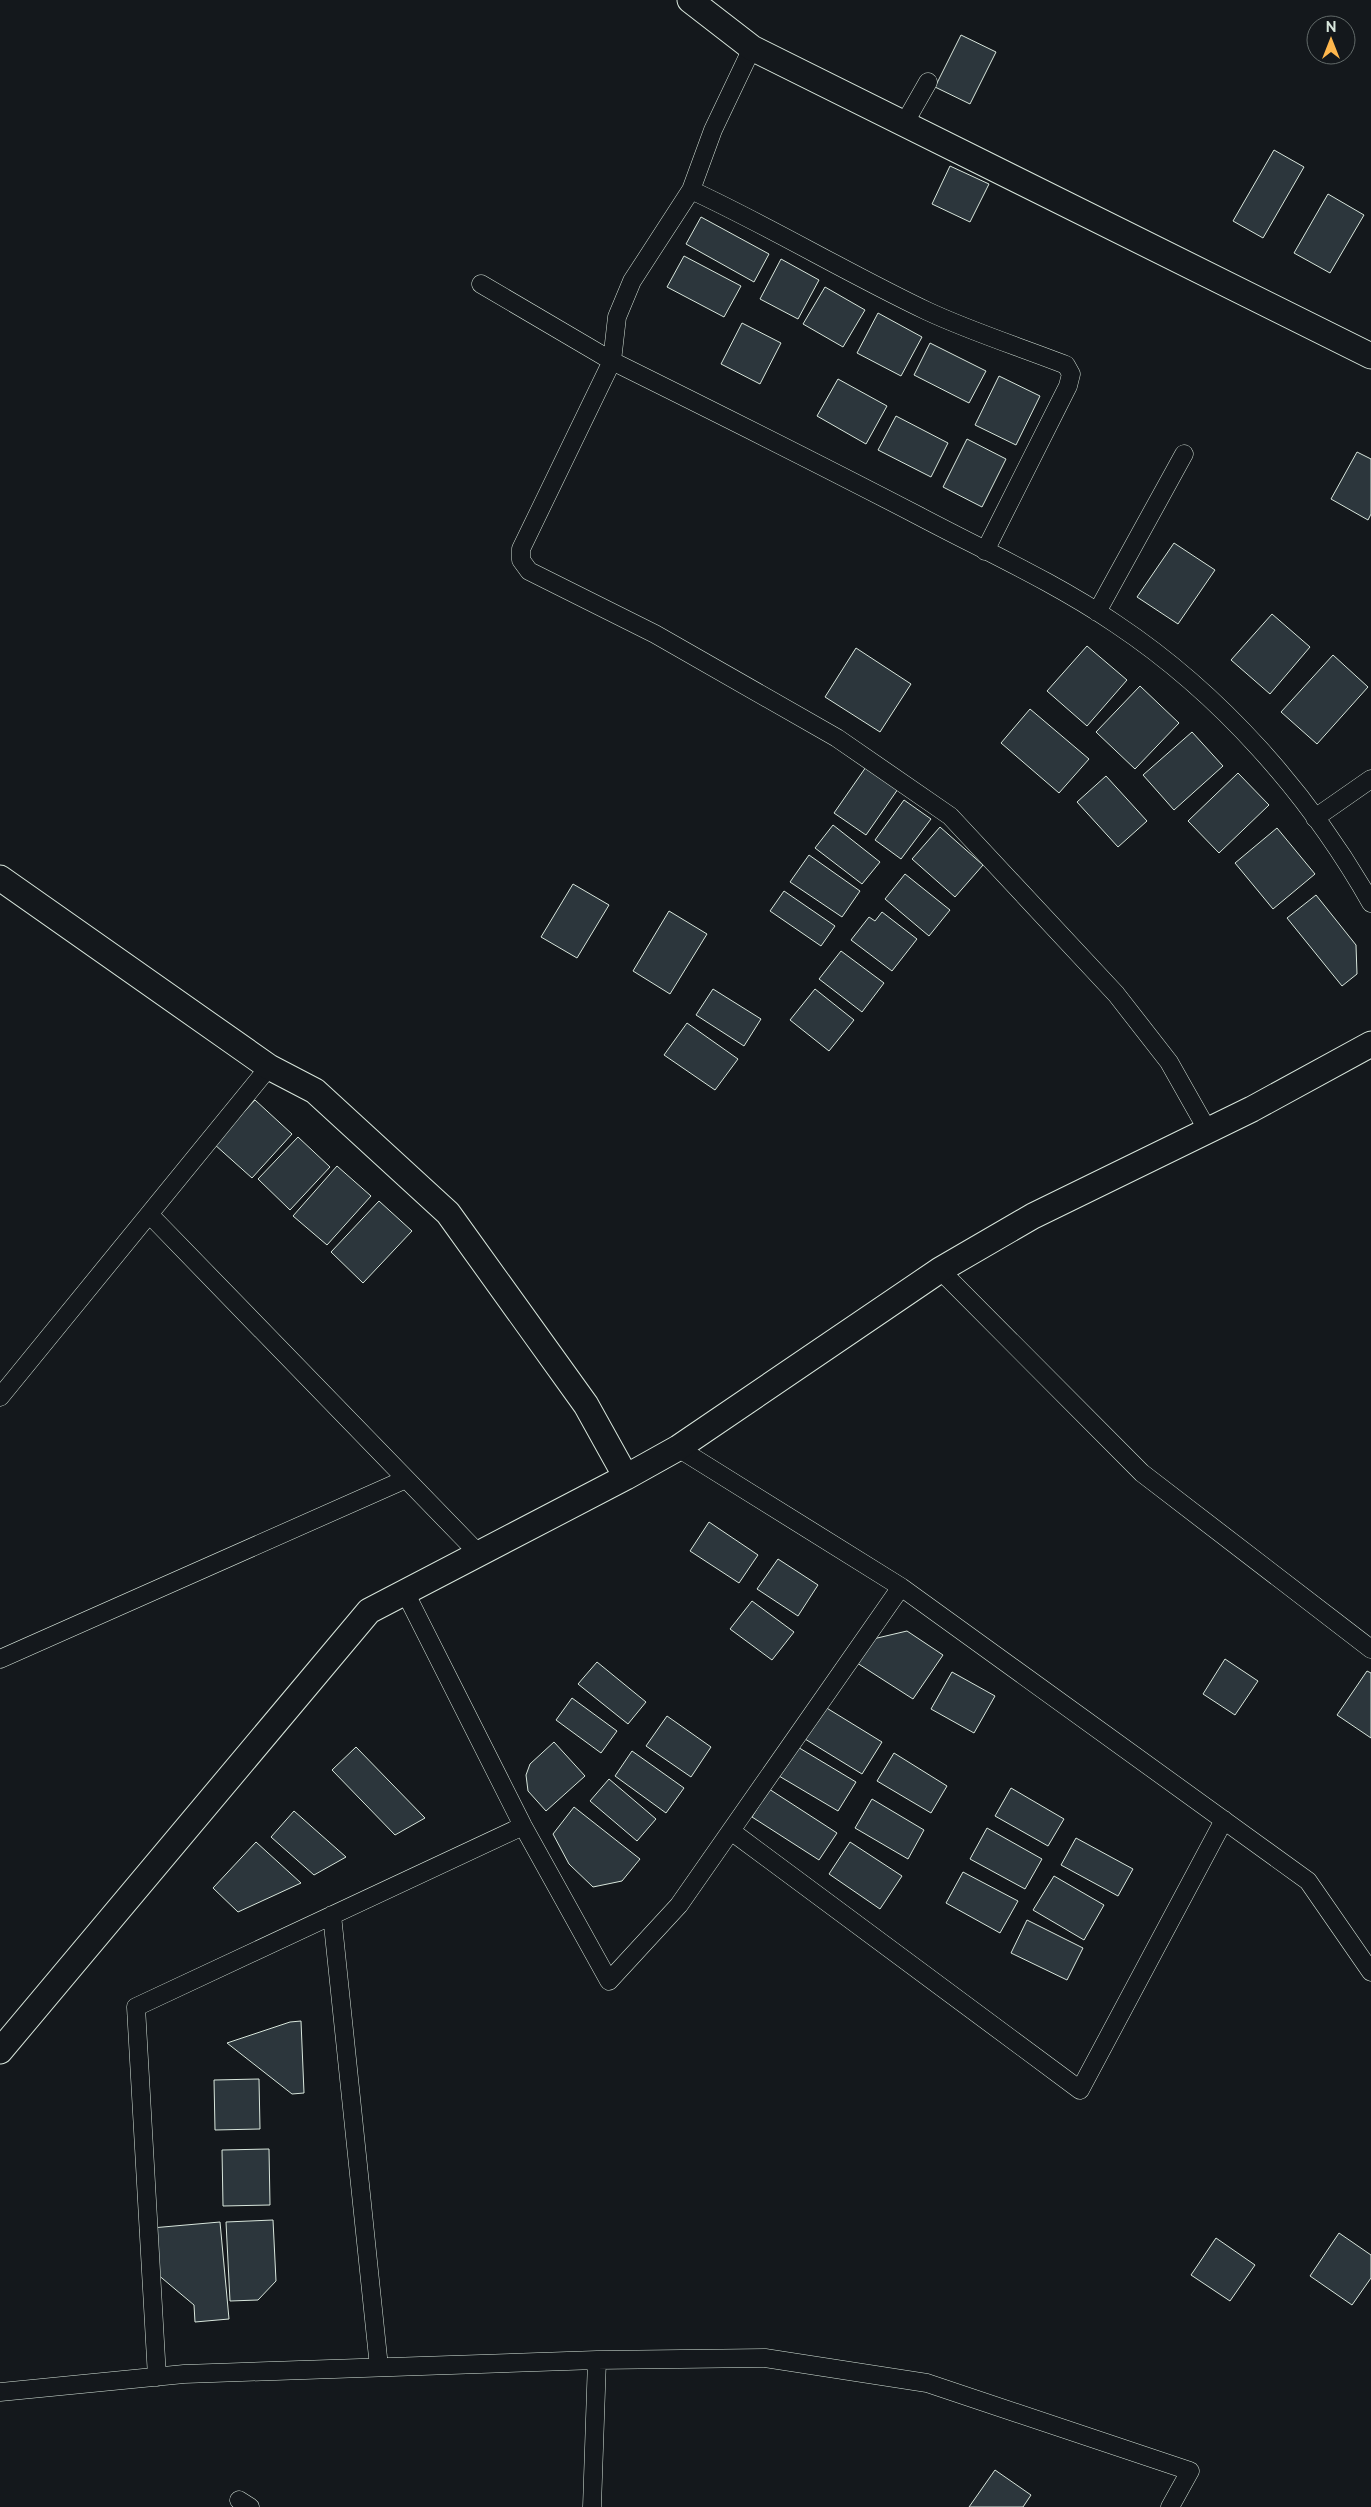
<svg xmlns="http://www.w3.org/2000/svg" width="1371" height="2507" font-family="Raleway,sans-serif">
<style>
.building{fill:#2c363c;stroke:#d8e6dc}
.lines{fill:none;stroke-linecap:round;stroke-linejoin:round}
.street-casing{stroke:#d8e6dc;stroke-width:19}
.secondary-casing{stroke:#d8e6dc;stroke-width:27}
.street{stroke:#14181c;stroke-width:18}
.secondary{stroke:#14181c;stroke-width:25}
</style>
<rect width="100%" height="100%" fill="#14181c"/>
<path class="building" d="M 961,35 L 996,52 L 970,104 L 935,87 Z
M 1274,150 L 1304,167 L 1263,238 L 1233,221 Z
M 950,166 L 989,184 L 970,222 L 932,204 Z
M 1328,194 L 1364,215 L 1330,273 L 1294,253 Z
M 701,217 L 769,254 L 754,282 L 686,244 Z
M 684,256 L 741,286 L 724,317 L 667,287 Z
M 781,259 L 819,280 L 798,319 L 760,299 Z
M 825,287 L 865,310 L 843,347 L 803,324 Z
M 878,313 L 922,337 L 901,376 L 857,353 Z
M 742,323 L 781,343 L 760,384 L 721,364 Z
M 930,343 L 986,371 L 969,403 L 914,375 Z
M 999,376 L 1040,396 L 1016,445 L 975,425 Z
M 838,379 L 887,406 L 866,444 L 817,416 Z
M 896,416 L 948,443 L 931,477 L 878,450 Z
M 967,439 L 1006,459 L 982,507 L 943,487 Z
M 1357,452 L 1371,459 L 1371,514 L 1368,520 L 1331,499 Z
M 1174,543 L 1215,570 L 1178,624 L 1137,597 Z
M 1272,614 L 1310,647 L 1270,694 L 1231,660 Z
M 1087,646 L 1127,680 L 1087,726 L 1047,691 Z
M 856,648 L 911,684 L 880,732 L 825,697 Z
M 1333,655 L 1368,687 L 1317,744 L 1281,712 Z
M 1140,686 L 1179,723 L 1135,769 L 1096,732 Z
M 1030,709 L 1089,759 L 1059,793 L 1001,743 Z
M 1192,732 L 1223,766 L 1174,810 L 1143,775 Z
M 866,767 L 898,789 L 866,835 L 834,813 Z
M 1238,773 L 1269,805 L 1219,853 L 1188,821 Z
M 1106,776 L 1147,821 L 1118,847 L 1077,802 Z
M 904,800 L 931,819 L 901,859 L 875,840 Z
M 833,825 L 880,862 L 862,884 L 815,848 Z
M 940,827 L 983,865 L 955,897 L 912,859 Z
M 1277,828 L 1315,874 L 1273,909 L 1235,863 Z
M 809,855 L 860,891 L 842,917 L 790,882 Z
M 905,874 L 950,910 L 929,936 L 885,899 Z
M 573,884 L 609,905 L 577,958 L 541,937 Z
M 784,891 L 835,926 L 821,946 L 770,911 Z
M 1316,895 L 1356,945 L 1357,974 L 1342,986 L 1287,918 Z
M 669,911 L 707,934 L 670,994 L 633,971 Z
M 882,912 L 917,939 L 892,971 L 851,940 L 869,917 L 875,921 Z
M 841,951 L 884,983 L 862,1012 L 819,979 Z
M 713,989 L 761,1019 L 744,1046 L 696,1015 Z
M 815,989 L 854,1020 L 829,1051 L 790,1020 Z
M 687,1023 L 738,1059 L 715,1090 L 664,1055 Z
M 255,1100 L 292,1134 L 252,1178 L 214,1144 Z
M 298,1137 L 330,1167 L 290,1210 L 258,1179 Z
M 337,1166 L 371,1196 L 327,1245 L 293,1216 Z
M 379,1201 L 412,1231 L 363,1283 L 331,1252 Z
M 709,1522 L 758,1555 L 739,1583 L 690,1551 Z
M 778,1559 L 818,1585 L 798,1616 L 757,1589 Z
M 752,1601 L 794,1632 L 772,1660 L 730,1629 Z
M 907,1631 L 943,1655 L 913,1699 L 857,1663 L 873,1639 Z
M 1225,1659 L 1258,1681 L 1235,1715 L 1203,1694 Z
M 597,1662 L 646,1702 L 628,1724 L 578,1684 Z
M 1367,1671 L 1371,1673 L 1371,1738 L 1337,1715 Z
M 952,1672 L 995,1696 L 974,1733 L 931,1709 Z
M 572,1698 L 617,1731 L 601,1753 L 556,1720 Z
M 825,1707 L 882,1742 L 862,1774 L 805,1739 Z
M 667,1716 L 711,1747 L 691,1777 L 646,1746 Z
M 554,1742 L 585,1776 L 546,1811 L 528,1791 L 526,1775 L 530,1764 Z
M 796,1746 L 856,1782 L 838,1811 L 779,1776 Z
M 356,1747 L 425,1818 L 395,1835 L 332,1770 Z
M 632,1751 L 684,1788 L 666,1813 L 615,1776 Z
M 894,1753 L 947,1786 L 931,1813 L 877,1781 Z
M 609,1779 L 656,1819 L 637,1841 L 590,1801 Z
M 1011,1788 L 1064,1819 L 1048,1846 L 995,1816 Z
M 769,1789 L 837,1833 L 819,1860 L 752,1817 Z
M 872,1799 L 924,1830 L 908,1859 L 855,1828 Z
M 574,1807 L 640,1859 L 622,1881 L 593,1887 L 569,1864 L 553,1834 Z
M 294,1811 L 346,1857 L 314,1875 L 271,1837 Z
M 987,1828 L 1042,1859 L 1025,1889 L 970,1859 Z
M 1076,1838 L 1133,1869 L 1118,1896 L 1061,1865 Z
M 256,1842 L 301,1883 L 238,1912 L 213,1888 Z
M 850,1842 L 902,1876 L 880,1909 L 829,1874 Z
M 963,1872 L 1018,1901 L 1000,1933 L 946,1903 Z
M 1054,1876 L 1104,1905 L 1084,1940 L 1033,1910 Z
M 1027,1920 L 1083,1948 L 1067,1980 L 1011,1953 Z
M 301,2021 L 304,2093 L 292,2094 L 227,2043 L 290,2022 Z
M 259,2079 L 260,2129 L 215,2130 L 214,2080 Z
M 269,2149 L 270,2205 L 223,2206 L 222,2150 Z
M 273,2220 L 276,2281 L 258,2300 L 230,2301 L 226,2222 Z
M 220,2222 L 229,2319 L 195,2322 L 194,2305 L 144,2263 L 140,2229 Z
M 1339,2233 L 1371,2255 L 1371,2278 L 1352,2305 L 1310,2276 Z
M 1216,2238 L 1255,2265 L 1230,2301 L 1191,2275 Z
M 995,2470 L 1031,2495 L 1023,2507 L 969,2507 Z"/>
<g class="lines">
<defs>
<path id="street" d="M 904,124 L 928,82
M 691,190 L 713,130 L 752,48
M 481,284 L 612,361 L 617,317 L 632,281 L 691,190 C 771,227 847,273 927,311 C 972,332 1020,347 1066,365 L 1071,374 L 1068,386 L 985,551
M 1097,612 L 1184,454
M 1315,818 L 1371,779
M 1208,1131 L 1169,1062 L 1116,994 L 950,816 L 837,738 L 655,634 L 529,571 L 521,560 L 521,549 L 612,361 C 715,412 817,463 919,516 C 985,551 1054,582 1116,624 C 1221,694 1309,794 1371,903
M 149,1214 L 479,1554
M 940,1270 L 1142,1473 L 1371,1649
M 0,1397 L 269,1067
M 678,1448 L 901,1587 L 1308,1881 L 1371,1972
M 405,1592 L 523,1826 L 609,1981 L 679,1905 L 901,1587
M 0,1659 L 406,1479
M 731,1831 L 1080,2090 L 1224,1820
M 332,1915 L 379,2367
M 597,2360 L 765,2358 L 927,2383 L 1190,2471 L 1170,2507
M 157,2377 L 136,2007 L 523,1826
M 0,2392 L 184,2374 L 597,2360 L 592,2507
M 239,2500 L 250,2507"/>
<path id="secondary" d="M 690,0 L 752,48 L 1371,356
M 0,878 L 269,1067 L 315,1091 L 448,1213 L 586,1405 L 626,1477
M 0,2051 L 369,1611 L 626,1477 L 678,1448 L 940,1270 L 1033,1216 L 1252,1109 L 1371,1044"/>
</defs>
<use href="#street" class="street-casing"/>
<use href="#secondary" class="secondary-casing"/>
<use href="#street" class="street"/>
<use href="#secondary" class="secondary"/>
</g>
<g transform="translate(1331 40)"><circle r="24" fill="#14181c" stroke="#626a69"/>
<path d="M0-4L9 19L0 12L-9 19Z" fill="#ffb74d"/>
<text y="-8" font-size="14" font-weight="bold" text-anchor="middle" fill="#d8e6dc">N</text>
</g>
</svg>
